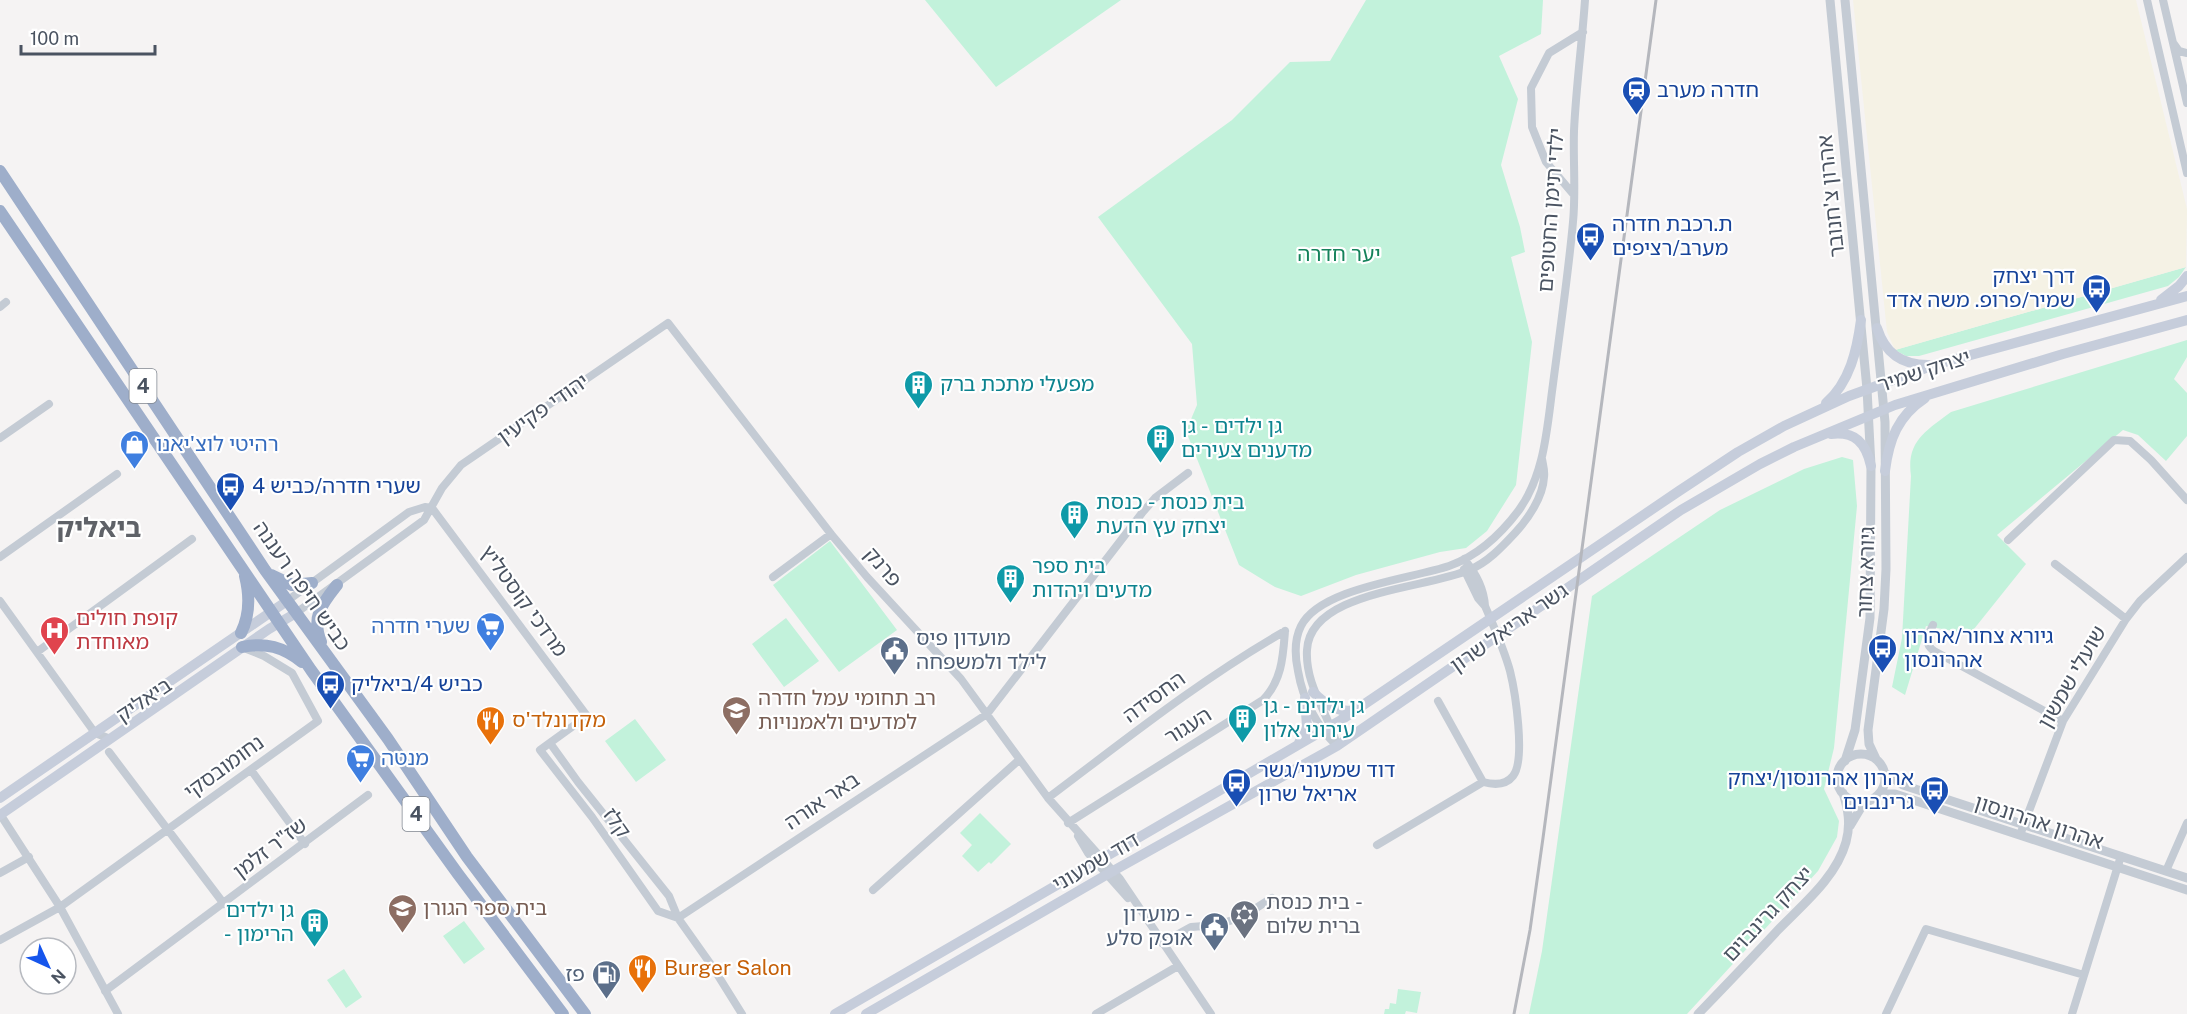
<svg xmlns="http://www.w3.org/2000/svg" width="2187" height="1014" font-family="'Public Sans','Noto Sans Hebrew',sans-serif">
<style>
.green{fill:#c2f2db}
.sand{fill:#f5f2e5}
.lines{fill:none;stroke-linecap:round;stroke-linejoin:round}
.minor{stroke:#c4cbd4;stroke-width:8}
.tertiary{stroke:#c4cbd4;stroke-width:9}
.secondary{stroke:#c6cddb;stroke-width:10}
.trunk{stroke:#9eaeca;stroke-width:12}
.rail{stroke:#b5b7bd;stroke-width:3}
.labels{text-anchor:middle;stroke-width:4.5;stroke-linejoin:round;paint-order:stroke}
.shield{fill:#fff;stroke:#808790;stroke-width:1.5}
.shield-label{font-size:20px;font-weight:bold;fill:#4a5361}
.transit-label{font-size:21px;fill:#164399;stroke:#fff;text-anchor:start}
.street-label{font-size:21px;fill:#4a5361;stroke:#fff}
.park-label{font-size:21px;fill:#15825b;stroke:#fff}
.culture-label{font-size:21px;fill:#0d838f;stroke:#fff;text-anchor:start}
.shop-label{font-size:21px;fill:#366cbe;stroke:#fff;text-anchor:start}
.health-label{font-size:21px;fill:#be3a42;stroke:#fff;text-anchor:start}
.service-label{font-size:21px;fill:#4e5e75;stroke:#fff;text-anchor:end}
.education-label{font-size:21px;fill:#785e54;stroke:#fff;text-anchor:start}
.food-label{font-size:21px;fill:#c56008;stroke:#fff;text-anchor:start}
.worship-label{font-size:21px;fill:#5b616d;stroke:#fff;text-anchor:start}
.district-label{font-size:27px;font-weight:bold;fill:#5f6268;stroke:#fff}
</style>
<rect width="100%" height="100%" fill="#f5f3f3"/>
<path class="green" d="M 925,0 L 1121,0 L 996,87 Z
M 1366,0 L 1543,0 L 1541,34 L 1499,56 L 1518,99 L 1501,165 L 1520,227 L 1525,252 L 1511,257 L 1532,342 L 1516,485 L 1487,531 L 1466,548 L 1440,552 L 1356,575 L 1301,596 L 1275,587 L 1239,565 L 1186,431 L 1197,405 L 1192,344 L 1098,217 L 1232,120 L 1290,62 L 1330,61 Z
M 2186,267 L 2179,277 L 2168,286 L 1919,356 L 1906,356 L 1895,350 Z
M 2187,340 L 2187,357 L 2174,379 L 2187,393 L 2187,436 L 2166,461 L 2138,435 L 2123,430 L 1997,535 L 2026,564 L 1970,634 L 1926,626 L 1905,695 L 1892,687 L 1902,638 L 1911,476 C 1906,441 1926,431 1951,412 Z
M 1842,457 L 1853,460 L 1857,506 L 1834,748 L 1824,789 L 1839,821 L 1837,837 L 1818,871 L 1687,1014 L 1529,1014 L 1542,951 L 1592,596 L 1720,510 L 1804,469 Z
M 830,541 L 897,630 L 839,672 L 773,585 Z
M 786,618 L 819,661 L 784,687 L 752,644 Z
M 635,719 L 666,760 L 636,782 L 605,741 Z
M 980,813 L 1011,844 L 991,864 L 989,862 L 978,872 L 962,856 L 972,845 L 960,833 Z
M 464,921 L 485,949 L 464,964 L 443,936 Z
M 344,969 L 362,997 L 346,1008 L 327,980 Z
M 1398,989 L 1421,992 L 1417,1013 L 1406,1011 L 1405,1014 L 1384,1014 L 1385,1009 L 1389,1009 L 1390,1003 L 1396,1004 Z"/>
<path class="sand" d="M 1853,0 L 2136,0 L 2187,209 L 2186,267 L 1895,350 L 1887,332 Z"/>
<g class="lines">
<path class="minor" d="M 2147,0 L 2187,173
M 2163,0 L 2187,103
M 2174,44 L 2179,51 L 2187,53
M 1574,195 L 1546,162 L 1532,127 L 1531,88 L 1549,53 L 1583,32
M 0,307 L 6,302
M 0,438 L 49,404
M 432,508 L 587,716 L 540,750 L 592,817 L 658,911 L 678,918
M 2008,540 L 2114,440 L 2130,441 L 2151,460 L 2187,500
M 0,557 L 117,474
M 2055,564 L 2126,619
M 1464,569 L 1478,598 L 1485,606
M 773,577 L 831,534
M 0,601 L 95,733 L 108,738
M 287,601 L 409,512 L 425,507 L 432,508
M 296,613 L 424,520 L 442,488 L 461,465 L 668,323 L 831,534 L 867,577 L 961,679 L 1048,798 L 1120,879 L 1211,1014
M 1933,625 C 1928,636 1923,643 1934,651 L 2063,721
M 37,652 L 192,539
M 1438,701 L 1483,782
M 550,743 L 578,782 L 669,896 L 678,918 L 712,966 L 742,1014
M 1337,745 C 1328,713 1305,685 1307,650 C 1310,591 1425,589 1469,570 C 1487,563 1502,547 1515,533 C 1528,519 1543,497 1544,477 C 1545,471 1543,465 1542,459
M 1337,746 C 1316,725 1303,700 1298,671 C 1295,657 1294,640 1301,626 C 1320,588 1410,579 1449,566 C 1477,556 1501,534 1519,510 C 1545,474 1547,427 1553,384 C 1560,330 1568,276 1573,222 C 1576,192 1573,161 1574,131 C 1576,87 1582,44 1585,0
M 109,752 L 224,904
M 251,770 L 305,844
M 1048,798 C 1125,740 1201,679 1285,631
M 0,814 L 60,907 L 118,1014
M 1068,823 L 1263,700 C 1282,680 1283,657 1285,631
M 2020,835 L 2063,721 L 2126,619 L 2140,601 L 2187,557
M 1078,836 L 1088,853 L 1128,898
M 1377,845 L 1483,782 C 1494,785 1506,785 1513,776 C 1526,760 1515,691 1510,671 C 1504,649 1494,627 1485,606 C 1484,588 1475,572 1464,559
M 2166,871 L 2187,823
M 0,873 L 29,857
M 873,890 L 1019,760
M 678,918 L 987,714 L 1142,513 L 1155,498 L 1188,473
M 0,940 L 60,907 L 318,721 L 292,673 L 264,656 L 244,648
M 1162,943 L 1191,927 L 1217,925 L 1242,917 L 1272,898
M 105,991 L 368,795
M 1096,1014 L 1178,966
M 1886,1014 L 1926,929 L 2084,975
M 2072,1014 L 2121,856"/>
<path class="tertiary" d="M 1830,0 L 1867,389 L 1871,466 L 1870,618 L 1855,730 L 1845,761
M 1845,0 L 1885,422 L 1886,569 L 1884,609 L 1868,730 L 1869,744 L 1876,759
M1837 778a24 24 0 1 1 48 0a24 24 0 1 1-48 0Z
M 1885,773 L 1903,785 L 2187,878
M 1879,794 L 1895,794 L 2187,890
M 1850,826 L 1865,801
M 1698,1014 C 1725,986 1751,959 1777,931 C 1802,905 1836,878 1846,842 C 1851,824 1848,809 1843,793"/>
<path class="secondary" d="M 2161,300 L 2179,286 L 2187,276
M 1877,328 C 1885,353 1901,365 1928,365
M 1826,403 C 1850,382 1857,350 1861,320
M 1831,434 C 1855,431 1866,443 1871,466
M 1885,471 C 1889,439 1898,416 1925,398
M 1313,692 C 1324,703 1338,714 1355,710
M 1299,743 L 1307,727 L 1305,698
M 0,798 L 287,601
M 0,815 L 269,629 L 296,613
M 835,1014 L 1341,720 L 1679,491 L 1738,452 L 1784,426 L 1849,396 L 1934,365 L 2187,296
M 866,1014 L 1113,871 L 1337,746 L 1681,510 L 1760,464 L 1794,447 L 1895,405 L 2063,354 L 2187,320"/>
<path class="trunk" d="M 0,171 L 265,570 L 388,739 L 467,857 L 585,1014
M 0,211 L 311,670 L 458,874 L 563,1014
M 271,575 L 292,585 L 312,583
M 241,633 C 250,615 250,596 245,576
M 321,642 C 311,617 322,604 337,585
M 242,647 C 266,642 283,647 302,662"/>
<path class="rail" d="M 1514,1014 L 1530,930 L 1543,838 L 1656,0"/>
</g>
<defs>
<symbol id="station-pin" viewBox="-11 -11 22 30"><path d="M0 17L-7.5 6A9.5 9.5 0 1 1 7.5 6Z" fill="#1a4fb4" stroke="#fff"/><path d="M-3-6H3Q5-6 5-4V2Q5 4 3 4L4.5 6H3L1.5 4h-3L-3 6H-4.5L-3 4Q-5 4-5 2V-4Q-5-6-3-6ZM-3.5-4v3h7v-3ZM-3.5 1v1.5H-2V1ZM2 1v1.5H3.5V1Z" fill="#fff"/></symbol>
<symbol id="bus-pin" viewBox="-11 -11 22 30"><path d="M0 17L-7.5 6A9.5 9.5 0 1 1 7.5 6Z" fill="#1a4fb4" stroke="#fff"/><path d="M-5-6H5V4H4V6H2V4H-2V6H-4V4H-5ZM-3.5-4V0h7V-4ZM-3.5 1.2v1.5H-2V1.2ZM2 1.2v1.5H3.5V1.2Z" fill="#fff"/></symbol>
<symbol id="building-pin" viewBox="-11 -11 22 30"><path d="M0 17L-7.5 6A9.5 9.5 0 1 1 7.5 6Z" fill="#0f9aa8" stroke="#fff"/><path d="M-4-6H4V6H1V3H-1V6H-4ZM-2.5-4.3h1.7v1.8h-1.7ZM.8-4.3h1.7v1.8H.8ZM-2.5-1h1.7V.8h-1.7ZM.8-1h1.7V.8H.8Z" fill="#fff"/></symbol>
<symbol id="shop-pin" viewBox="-11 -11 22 30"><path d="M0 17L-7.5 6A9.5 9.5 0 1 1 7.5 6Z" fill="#3f7fe0" stroke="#fff"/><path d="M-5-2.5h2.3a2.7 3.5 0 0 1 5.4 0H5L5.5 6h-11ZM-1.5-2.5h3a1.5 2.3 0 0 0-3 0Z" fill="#fff"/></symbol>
<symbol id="supermarket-pin" viewBox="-11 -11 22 30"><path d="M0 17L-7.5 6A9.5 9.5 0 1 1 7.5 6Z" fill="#3f7fe0" stroke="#fff"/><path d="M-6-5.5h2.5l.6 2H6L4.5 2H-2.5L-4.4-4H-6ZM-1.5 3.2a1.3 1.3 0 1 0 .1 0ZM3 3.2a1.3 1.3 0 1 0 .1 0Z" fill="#fff"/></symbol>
<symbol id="hospital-pin" viewBox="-11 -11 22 30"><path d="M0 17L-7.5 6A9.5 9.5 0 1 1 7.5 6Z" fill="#e0444e" stroke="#fff"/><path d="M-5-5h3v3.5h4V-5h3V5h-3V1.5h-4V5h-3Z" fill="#fff"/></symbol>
<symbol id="civic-pin" viewBox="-11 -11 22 30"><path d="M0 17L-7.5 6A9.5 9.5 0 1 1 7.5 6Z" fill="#5c6f8a" stroke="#fff"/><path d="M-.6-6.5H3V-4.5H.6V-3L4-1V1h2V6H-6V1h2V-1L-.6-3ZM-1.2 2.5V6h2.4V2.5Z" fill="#fff"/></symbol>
<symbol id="school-pin" viewBox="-11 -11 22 30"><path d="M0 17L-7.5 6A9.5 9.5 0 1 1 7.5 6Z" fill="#8d6e63" stroke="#fff"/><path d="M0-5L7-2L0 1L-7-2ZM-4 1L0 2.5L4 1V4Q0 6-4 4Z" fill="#fff"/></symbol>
<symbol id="restaurant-pin" viewBox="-11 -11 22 30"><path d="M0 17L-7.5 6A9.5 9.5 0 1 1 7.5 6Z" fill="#e8710a" stroke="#fff"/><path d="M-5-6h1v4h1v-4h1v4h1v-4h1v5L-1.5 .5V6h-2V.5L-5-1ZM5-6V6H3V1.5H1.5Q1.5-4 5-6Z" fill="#fff"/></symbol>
<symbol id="synagogue-pin" viewBox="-11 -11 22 30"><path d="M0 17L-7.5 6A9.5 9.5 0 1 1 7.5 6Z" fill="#6b7280" stroke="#fff"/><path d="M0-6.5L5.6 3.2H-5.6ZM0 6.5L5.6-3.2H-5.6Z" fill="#fff"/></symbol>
<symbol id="fuel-pin" viewBox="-11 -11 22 30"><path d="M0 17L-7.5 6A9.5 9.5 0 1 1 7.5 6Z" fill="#5c6f8a" stroke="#fff"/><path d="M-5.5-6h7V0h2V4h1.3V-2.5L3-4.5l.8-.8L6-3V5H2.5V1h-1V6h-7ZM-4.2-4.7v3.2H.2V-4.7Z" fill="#fff"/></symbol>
</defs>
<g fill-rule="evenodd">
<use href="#station-pin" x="1620" y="74" width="33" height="45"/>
<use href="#bus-pin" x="1574" y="220" width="33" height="45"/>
<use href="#bus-pin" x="2080" y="272" width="33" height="45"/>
<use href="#building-pin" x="902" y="368" width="33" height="45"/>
<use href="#building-pin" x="1144" y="422" width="33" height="45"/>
<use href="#shop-pin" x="118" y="428" width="33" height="45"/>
<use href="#bus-pin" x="214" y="470" width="33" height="45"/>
<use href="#building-pin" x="1058" y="498" width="33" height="45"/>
<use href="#building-pin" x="994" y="562" width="33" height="45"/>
<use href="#supermarket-pin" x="474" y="610" width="33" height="45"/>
<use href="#hospital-pin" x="38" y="614" width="33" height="45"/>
<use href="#bus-pin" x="1866" y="632" width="33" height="45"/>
<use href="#civic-pin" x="878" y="634" width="33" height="45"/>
<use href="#bus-pin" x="314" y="668" width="33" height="45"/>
<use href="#school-pin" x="720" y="694" width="33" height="45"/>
<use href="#building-pin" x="1226" y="702" width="33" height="45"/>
<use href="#restaurant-pin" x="474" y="704" width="33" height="45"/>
<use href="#supermarket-pin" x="344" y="742" width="33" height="45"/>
<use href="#bus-pin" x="1220" y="766" width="33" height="45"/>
<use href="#bus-pin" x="1918" y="774" width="33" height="45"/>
<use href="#school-pin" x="386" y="892" width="33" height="45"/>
<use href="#synagogue-pin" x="1228" y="898" width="33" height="45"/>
<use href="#building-pin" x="298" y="906" width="33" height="45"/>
<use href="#civic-pin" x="1198" y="910" width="33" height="45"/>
<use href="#restaurant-pin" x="626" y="952" width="33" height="45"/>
<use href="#fuel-pin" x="590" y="958" width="33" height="45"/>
</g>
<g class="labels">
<g class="shield">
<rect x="129.5" y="369" width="27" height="34" rx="4.5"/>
<rect x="402.5" y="797" width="27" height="34" rx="4.5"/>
</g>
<g class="shield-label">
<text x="143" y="393">4</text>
<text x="416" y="821">4</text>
</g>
<g class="transit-label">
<text x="1657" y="97">חדרה מערב</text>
<text x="1612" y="231">ת.רכבת חדרה<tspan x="1612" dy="24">מערב/רציפים</tspan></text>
<text x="2075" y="283" text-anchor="end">דרך יצחק<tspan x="2075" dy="24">שמיר/פרופ. משה אדד</tspan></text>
<text x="252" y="493">שערי חדרה/כביש 4</text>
<text x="1904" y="643">גיורא צחור/אהרון<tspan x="1904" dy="24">אהרונסון</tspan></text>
<text x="351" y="691">כביש 4/ביאליק</text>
<text x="1258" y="777">דוד שמעוני/גשר<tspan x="1258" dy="24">אריאל שרון</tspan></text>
<text x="1914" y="785" text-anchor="end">אהרון אהרונסון/יצחק<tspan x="1914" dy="24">גרינבוים</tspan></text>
</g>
<g class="street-label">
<text transform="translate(1831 196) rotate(-96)" y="7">אהרון צ'חנובר</text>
<text transform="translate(1551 210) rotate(-86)" y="7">ילדי תימן החטופים</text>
<text transform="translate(1924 371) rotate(-18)" y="7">יצחק שמיר</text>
<text transform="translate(543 409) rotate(-35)" y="7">יהודי פקיעין</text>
<text transform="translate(883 567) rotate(49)" y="7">פרנק</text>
<text transform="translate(1866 572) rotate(-88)" y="7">גיורא צחור</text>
<text transform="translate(302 586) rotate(55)" y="7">כביש חיפה רעננה</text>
<text transform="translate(524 601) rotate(54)" y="7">מרדכי קוסטליץ</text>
<text transform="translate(1509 628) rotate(-35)" y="7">גשר אריאל שרון</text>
<text transform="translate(2072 677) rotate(-60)" y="7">שועלי שמשון</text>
<text transform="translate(1154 697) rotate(-36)" y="7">החסידה</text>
<text transform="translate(144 700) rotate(-34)" y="7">ביאליק</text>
<text transform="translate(1188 726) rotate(-32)" y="7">העגור</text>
<text transform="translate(224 767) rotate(-36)" y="7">נחומובסקי</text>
<text transform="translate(822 801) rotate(-34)" y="7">באר אורה</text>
<text transform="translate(2039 822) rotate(18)" y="7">אהרון אהרונסון</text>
<text transform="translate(617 823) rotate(55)" y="7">קלז</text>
<text transform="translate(270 848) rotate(-37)" y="7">שז"ר זלמן</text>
<text transform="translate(1096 862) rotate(-30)" y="7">דוד שמעוני</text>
<text transform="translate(1768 914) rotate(-47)" y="7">יצחק גרינבוים</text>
</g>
<g class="park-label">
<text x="1339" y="261">יער חדרה</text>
</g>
<g class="culture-label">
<text x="940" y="391">מפעלי מתכת ברק</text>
<text x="1181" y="433">גן ילדים - גן<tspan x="1181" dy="24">מדענים צעירים</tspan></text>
<text x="1096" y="509">בית כנסת - כנסת<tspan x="1096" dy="24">יצחק עץ הדעת</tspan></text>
<text x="1032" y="573">בית ספר<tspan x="1032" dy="24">מדעים ויהדות</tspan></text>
<text x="1263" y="713">גן ילדים - גן<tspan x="1263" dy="24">עירוני אלון</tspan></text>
<text x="294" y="917" text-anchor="end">גן ילדים<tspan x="294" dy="24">- הרימון</tspan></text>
</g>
<g class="shop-label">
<text x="156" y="451">רהיטי לוצ'יאנו</text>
<text x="470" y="633" text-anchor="end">שערי חדרה</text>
<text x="381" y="765">מנטה</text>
</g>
<g class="health-label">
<text x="76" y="625">קופת חולים<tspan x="76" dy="24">מאוחדת</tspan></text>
</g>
<g class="service-label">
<text x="916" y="645" text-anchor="start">מועדון פיס<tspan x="916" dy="24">לילד ולמשפחה</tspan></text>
<text x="1193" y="921">מועדון -<tspan x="1193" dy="24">אופק סלע</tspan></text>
<text x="585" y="981">פז</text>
</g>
<g class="education-label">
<text x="758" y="705">רב תחומי עמל חדרה<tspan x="758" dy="24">למדעים ולאמנויות</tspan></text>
<text x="423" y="915">בית ספר הגורן</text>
</g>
<g class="food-label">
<text x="512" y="727">מקדונלד'ס</text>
<text x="664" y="975">Burger Salon</text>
</g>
<g class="worship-label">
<text x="1266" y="909">בית כנסת -<tspan x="1266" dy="24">ברית שלום</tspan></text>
</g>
<g class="district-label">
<text x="99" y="537">ביאליק</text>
</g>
</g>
<g transform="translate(48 966) rotate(135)"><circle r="28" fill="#ffffff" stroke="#b7bac0" stroke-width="1.5"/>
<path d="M0-4.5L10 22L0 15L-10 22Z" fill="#1655ec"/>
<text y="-9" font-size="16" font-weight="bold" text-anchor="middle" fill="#4a5361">N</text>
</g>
<path d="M21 45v9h134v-9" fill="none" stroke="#4a5361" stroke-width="3"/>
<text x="30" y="45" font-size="18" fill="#4a5361" stroke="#ffffff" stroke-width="4.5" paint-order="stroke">100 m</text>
</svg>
